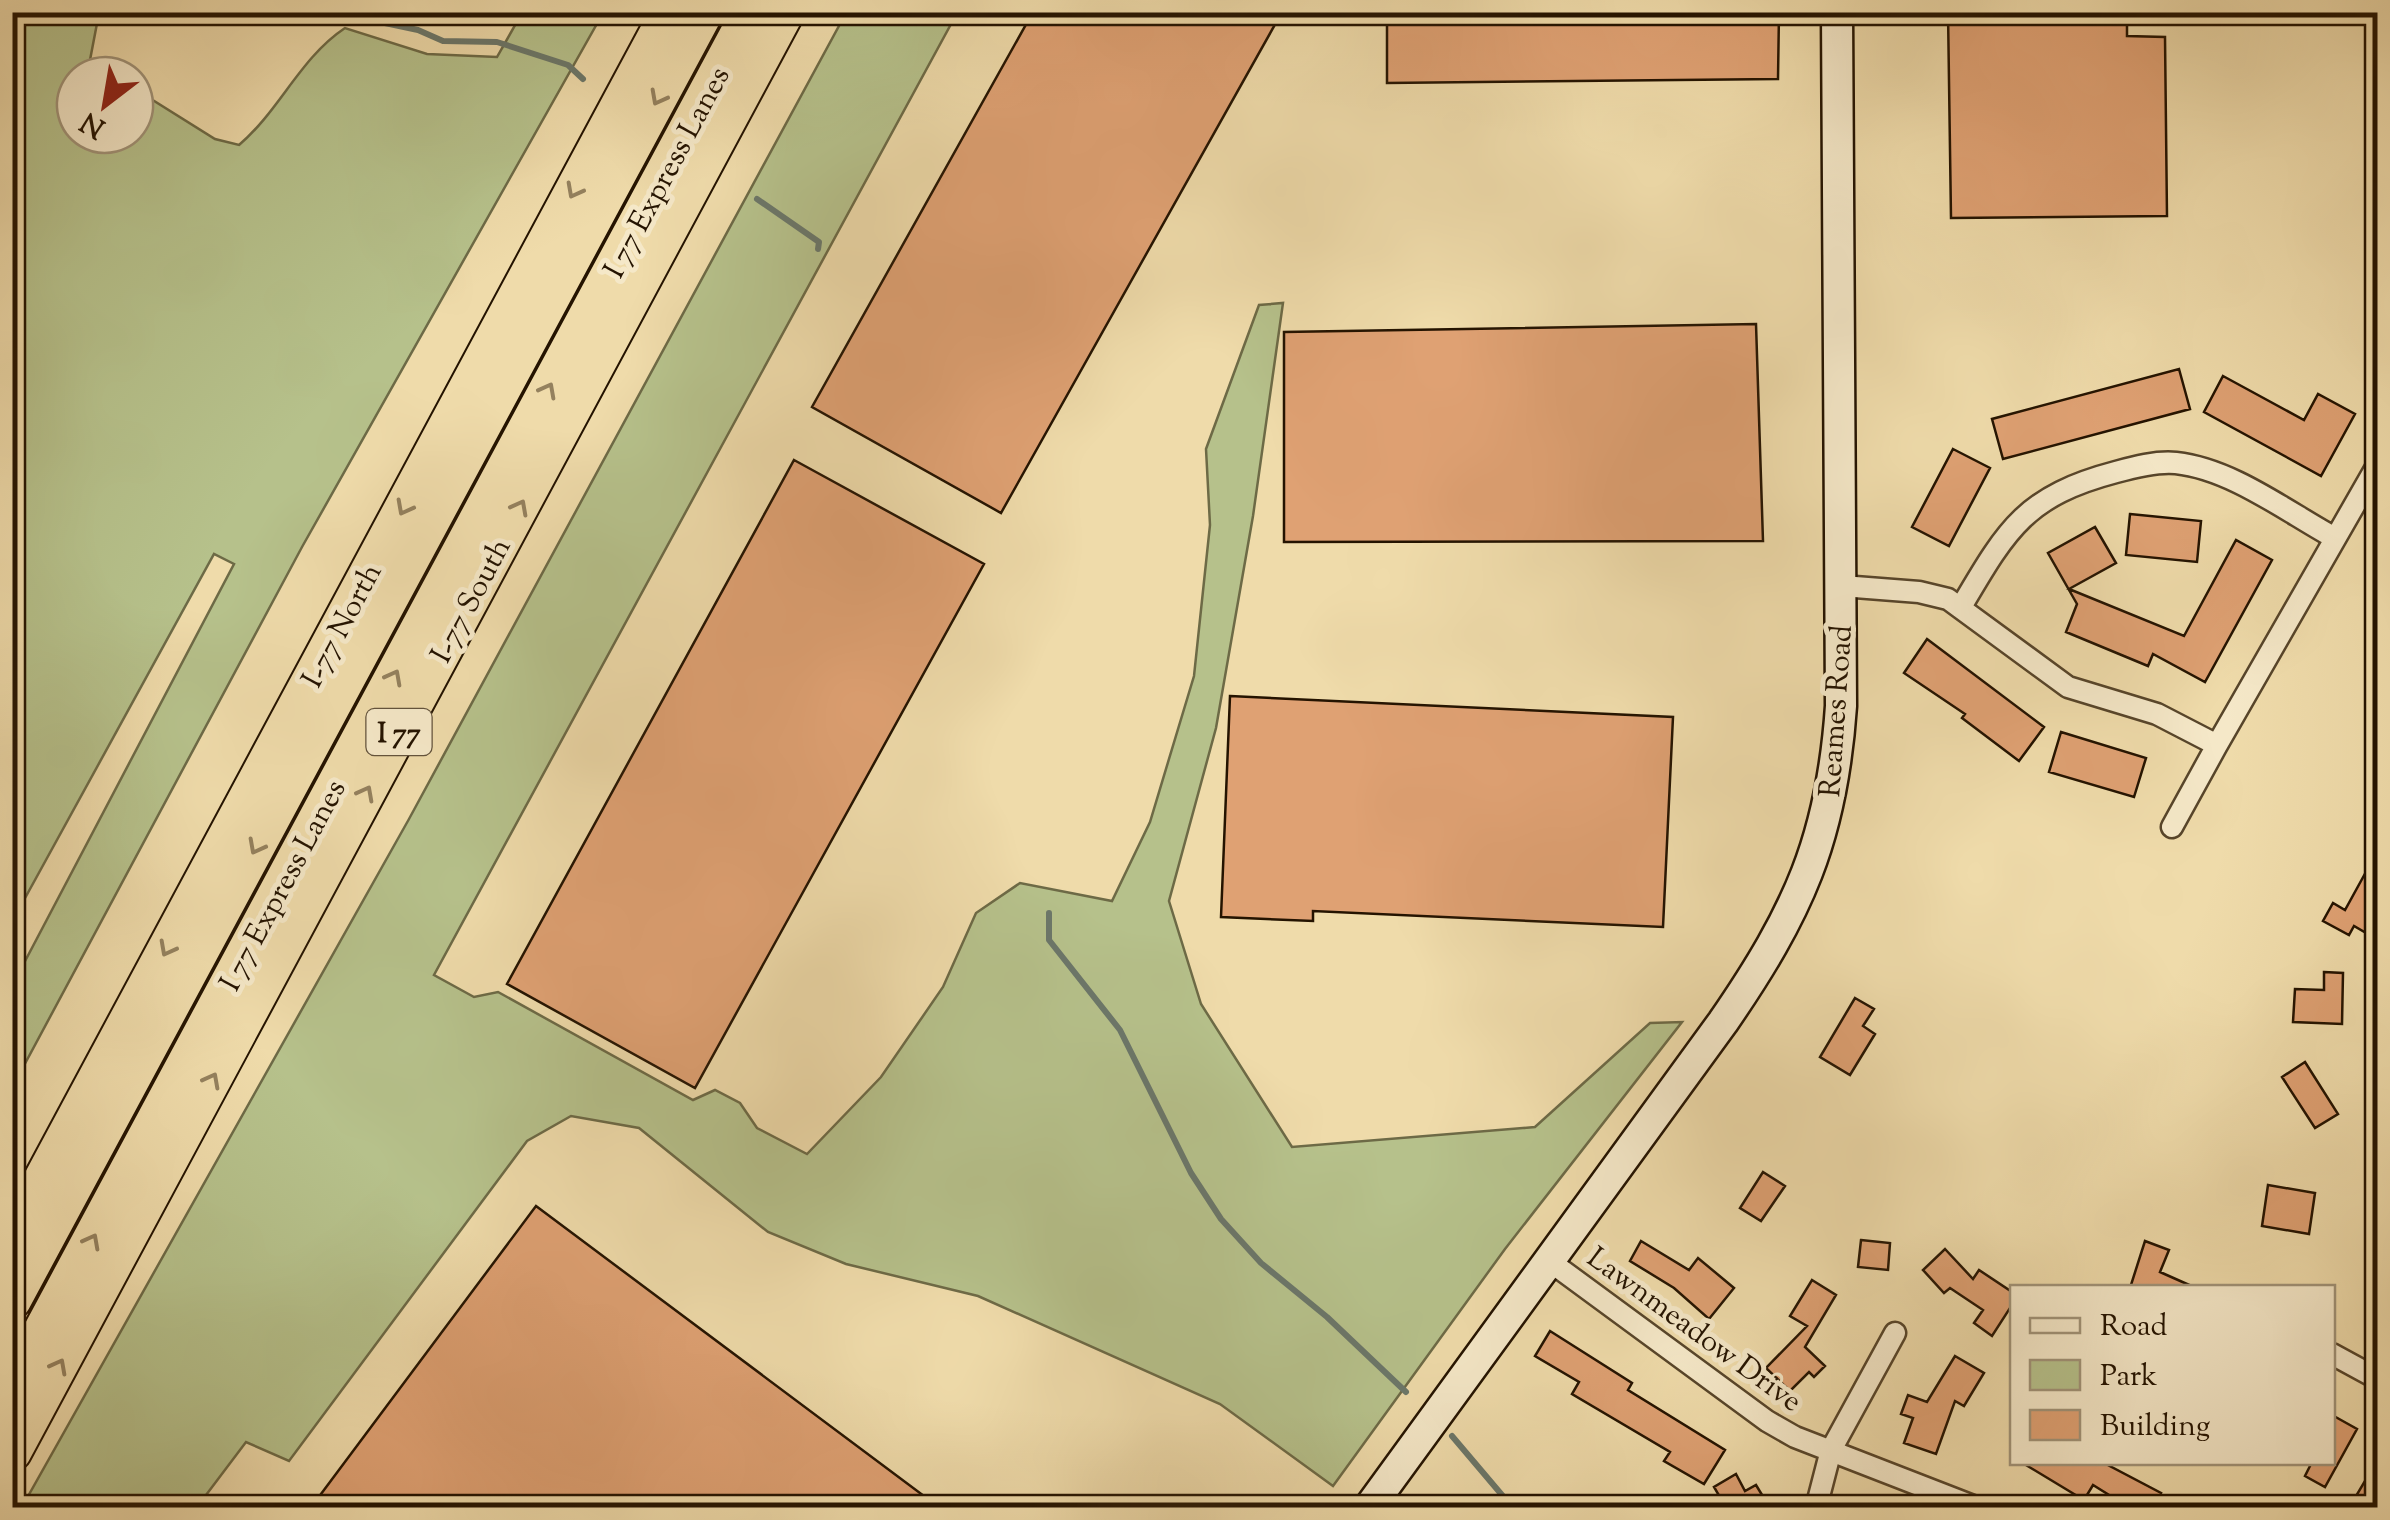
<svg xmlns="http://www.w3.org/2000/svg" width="2390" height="1520" font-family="'Sorts Mill Goudy',serif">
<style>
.green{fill:#b6c18b;stroke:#6d6a46;stroke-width:2.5}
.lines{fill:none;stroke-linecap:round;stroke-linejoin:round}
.stream{stroke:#6b776a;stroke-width:6}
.building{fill:#dfa173;stroke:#241300;stroke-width:2.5}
.street-casing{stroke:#57452a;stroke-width:25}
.secondary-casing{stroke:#241300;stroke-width:35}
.highway-casing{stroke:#241300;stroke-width:42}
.street{stroke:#f5e8c8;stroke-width:20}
.secondary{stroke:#f5e8c8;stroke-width:30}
.highway{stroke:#efdbaa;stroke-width:38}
.oneway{stroke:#94815e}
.labels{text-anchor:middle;stroke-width:10;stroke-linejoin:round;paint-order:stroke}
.shield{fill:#f5e8c8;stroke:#63533c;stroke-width:2.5}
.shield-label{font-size:28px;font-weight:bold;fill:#241300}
.street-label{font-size:30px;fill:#241300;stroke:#f5e8c8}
</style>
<rect width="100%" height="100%" fill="#efdbaa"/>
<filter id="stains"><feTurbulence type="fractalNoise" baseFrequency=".002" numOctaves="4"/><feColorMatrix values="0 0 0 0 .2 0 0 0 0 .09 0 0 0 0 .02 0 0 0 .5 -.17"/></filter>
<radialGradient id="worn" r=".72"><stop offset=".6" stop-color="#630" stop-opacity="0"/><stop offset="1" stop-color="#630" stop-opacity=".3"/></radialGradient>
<path class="green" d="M 13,12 L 99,13 L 90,60 L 113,75 L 75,75 L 75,135 L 135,135 L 135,89 L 215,139 L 239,145 C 280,110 300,58 345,28 L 427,54 L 497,57 L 522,13 L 603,13 L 302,547 L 13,1086 L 13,984 L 234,564 L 214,554 L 13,920 Z
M 846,13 L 957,13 L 434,975 L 474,997 L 498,992 L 693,1100 L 715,1090 L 740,1103 L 757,1128 L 807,1154 L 881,1077 L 943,987 L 976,913 L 1020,883 L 1112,901 L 1150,822 L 1194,676 L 1210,525 L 1206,449 L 1259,305 L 1283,303 L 1253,516 L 1216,728 L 1169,901 L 1201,1004 L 1292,1147 L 1535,1127 L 1650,1023 L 1682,1022 L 1505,1249 L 1333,1486 L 1220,1404 L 978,1296 L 846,1264 L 768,1232 L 639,1128 L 571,1116 L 527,1141 L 289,1461 L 246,1442 L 197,1507 L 22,1507 L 409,819 Z"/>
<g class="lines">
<path class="stream" d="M 333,12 L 418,30 L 443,41 L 497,42 L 568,65 L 583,79
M 757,199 L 819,242 L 818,249
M 1049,913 L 1049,940 L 1120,1030 L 1191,1173 L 1221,1219 L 1261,1263 L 1327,1317 L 1406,1392
M 1452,1436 L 1513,1508"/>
</g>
<path class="building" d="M 1033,12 L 1282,12 L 1001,513 L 812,407 Z
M 1387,12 L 1779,12 L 1778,79 L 1387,83 Z
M 1948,12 L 2127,12 L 2127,36 L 2165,37 L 2167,216 L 1951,218 Z
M 1756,324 L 1763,541 L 1284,542 L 1284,332 Z
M 2179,369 L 2190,409 L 2003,459 L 1992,419 Z
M 2223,376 L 2304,420 L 2318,394 L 2355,414 L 2321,476 L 2204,412 Z
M 1953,449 L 1990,468 L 1949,546 L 1912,527 Z
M 794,460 L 984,564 L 695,1088 L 507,984 Z
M 2130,514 L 2201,521 L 2197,562 L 2126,555 Z
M 2095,527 L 2116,563 L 2069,589 L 2184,636 L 2236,540 L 2272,560 L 2205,682 L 2153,654 L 2148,666 L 2066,632 L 2077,604 L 2048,553 Z
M 1927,639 L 2044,727 L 2019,761 L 1962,718 L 1965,714 L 1904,673 Z
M 1230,696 L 1673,717 L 1663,927 L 1313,911 L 1313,921 L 1221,917 Z
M 2061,732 L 2146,758 L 2134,797 L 2049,772 Z
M 2378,850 L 2378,928 L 2373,937 L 2354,926 L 2349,935 L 2323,921 L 2333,903 L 2345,910 Z
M 2324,972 L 2343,973 L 2342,1024 L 2293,1022 L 2295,989 L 2324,990 Z
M 1855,998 L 1874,1009 L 1863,1026 L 1875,1034 L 1850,1075 L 1820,1057 Z
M 2305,1062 L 2338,1114 L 2315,1128 L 2282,1077 Z
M 1763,1172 L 1785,1186 L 1761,1221 L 1740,1208 Z
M 2268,1185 L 2315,1193 L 2309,1234 L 2262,1226 Z
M 536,1206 L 940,1508 L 331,1508 L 318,1498 Z
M 1861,1240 L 1890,1243 L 1888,1270 L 1858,1267 Z
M 1641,1241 L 1689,1270 L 1698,1258 L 1734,1288 L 1709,1319 L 1674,1288 L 1630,1261 Z
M 2145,1241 L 2169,1250 L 2160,1272 L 2196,1288 L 2130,1288 Z
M 1945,1249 L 1973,1279 L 1979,1270 L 2012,1292 L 2012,1305 L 1992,1336 L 1974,1323 L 1983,1310 L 1950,1288 L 1944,1293 L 1923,1270 Z
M 1812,1280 L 1836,1295 L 1805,1347 L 1825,1366 L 1814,1377 L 1809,1372 L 1790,1391 L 1766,1368 L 1807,1326 L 1790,1316 Z
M 1550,1331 L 1632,1383 L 1628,1390 L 1725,1450 L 1704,1484 L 1664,1461 L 1670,1452 L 1572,1394 L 1579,1382 L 1535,1356 Z
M 1955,1356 L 1984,1373 L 1964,1406 L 1955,1401 L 1936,1454 L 1904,1443 L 1913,1418 L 1901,1414 L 1908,1395 L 1927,1402 Z
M 2332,1415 L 2357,1429 L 2325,1487 L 2305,1476 L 2312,1462 L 2332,1462 Z
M 2378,1459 L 2378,1508 L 2375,1508 L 2356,1496 Z
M 2021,1462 L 2102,1462 L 2161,1493 L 2152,1508 L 2130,1508 L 2093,1485 L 2084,1500 Z
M 1736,1474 L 1745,1491 L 1756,1485 L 1770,1508 L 1717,1508 L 1724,1504 L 1714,1487 Z"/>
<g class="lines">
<defs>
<path id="street" d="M 1842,586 L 1919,592 L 1948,599 L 2068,687 L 2157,714 L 2217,745 L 2378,464
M 1961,607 C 2007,529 2025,496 2116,472 C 2134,467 2157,461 2176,463 C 2232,469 2287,512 2335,538
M 2172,827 L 2217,745
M 1548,1260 L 1767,1421 L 1795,1437 L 1978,1508
M 2332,1354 L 2378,1379
M 1816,1508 L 1831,1450 L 1895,1333"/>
<path id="secondary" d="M 1369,1508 L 1723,1022 C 1798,913 1832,839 1841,706 L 1837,12"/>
<path id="highway" d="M 12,1237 L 670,12
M 12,1300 L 704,12
M 12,1388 L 751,12
M 12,1452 L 785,12"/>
</defs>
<use href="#street" class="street-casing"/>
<use href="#secondary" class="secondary-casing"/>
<use href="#highway" class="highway-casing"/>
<use href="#street" class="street"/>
<use href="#secondary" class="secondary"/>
<use href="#highway" class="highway"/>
</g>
<defs><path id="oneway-chevron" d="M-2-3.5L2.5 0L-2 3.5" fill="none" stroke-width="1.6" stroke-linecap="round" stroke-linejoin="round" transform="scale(2.5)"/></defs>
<g class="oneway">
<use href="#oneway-chevron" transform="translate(658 98) rotate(118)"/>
<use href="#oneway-chevron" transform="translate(574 191) rotate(118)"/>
<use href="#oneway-chevron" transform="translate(548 390) rotate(-62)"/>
<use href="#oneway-chevron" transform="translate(520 507) rotate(-62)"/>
<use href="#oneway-chevron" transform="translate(404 508) rotate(118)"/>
<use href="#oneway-chevron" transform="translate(394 677) rotate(-62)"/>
<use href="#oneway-chevron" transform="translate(366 793) rotate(-62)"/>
<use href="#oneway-chevron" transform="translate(256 847) rotate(118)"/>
<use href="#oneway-chevron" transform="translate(167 949) rotate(118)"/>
<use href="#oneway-chevron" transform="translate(212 1080) rotate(-62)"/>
<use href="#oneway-chevron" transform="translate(92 1241) rotate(-62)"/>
<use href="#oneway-chevron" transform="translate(59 1366) rotate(-62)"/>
</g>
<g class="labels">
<rect class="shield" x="366.5" y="709" width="65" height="46" rx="8"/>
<g class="shield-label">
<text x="399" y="742">I 77</text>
</g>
<g class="street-label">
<text transform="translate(666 172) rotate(-62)" y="10">I 77 Express Lanes</text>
<text transform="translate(470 600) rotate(-62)" y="10">I-77 South</text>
<text transform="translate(341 625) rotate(-62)" y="10">I-77 North</text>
<text transform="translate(1835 711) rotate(-86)" y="10">Reames Road</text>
<text transform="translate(282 885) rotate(-62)" y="10">I 77 Express Lanes</text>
<text transform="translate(1695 1329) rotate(36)" y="10">Lawnmeadow Drive</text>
</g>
</g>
<rect width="2390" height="1520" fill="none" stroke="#efdbaa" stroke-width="50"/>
<rect x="15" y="15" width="2360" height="1490" fill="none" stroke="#241300" stroke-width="5"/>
<rect x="25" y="25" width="2340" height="1470" fill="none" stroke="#241300" stroke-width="2.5"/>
<rect x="2010" y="1285" width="325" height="180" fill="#f5e8c8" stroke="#a19378" stroke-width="2.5"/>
<rect x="2030" y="1318" width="50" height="15" fill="#f5e8c8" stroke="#a19378" stroke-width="2.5"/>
<text x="2100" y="1335" font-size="30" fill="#241300">Road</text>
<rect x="2030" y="1360" width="50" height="30" fill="#b6c18b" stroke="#a19378" stroke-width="2.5"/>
<text x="2100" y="1385" font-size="30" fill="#241300">Park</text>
<rect x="2030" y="1410" width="50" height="30" fill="#dfa173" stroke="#a19378" stroke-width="2.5"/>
<text x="2100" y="1435" font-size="30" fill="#241300">Building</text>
<g transform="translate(105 105) rotate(211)"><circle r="48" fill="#f5e8c8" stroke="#a19378" stroke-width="2.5"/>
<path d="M0-8L18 38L0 25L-18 38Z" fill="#8f2418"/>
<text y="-15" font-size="28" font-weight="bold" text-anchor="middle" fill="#241300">N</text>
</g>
<rect width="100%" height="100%" filter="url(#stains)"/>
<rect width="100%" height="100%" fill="url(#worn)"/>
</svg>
